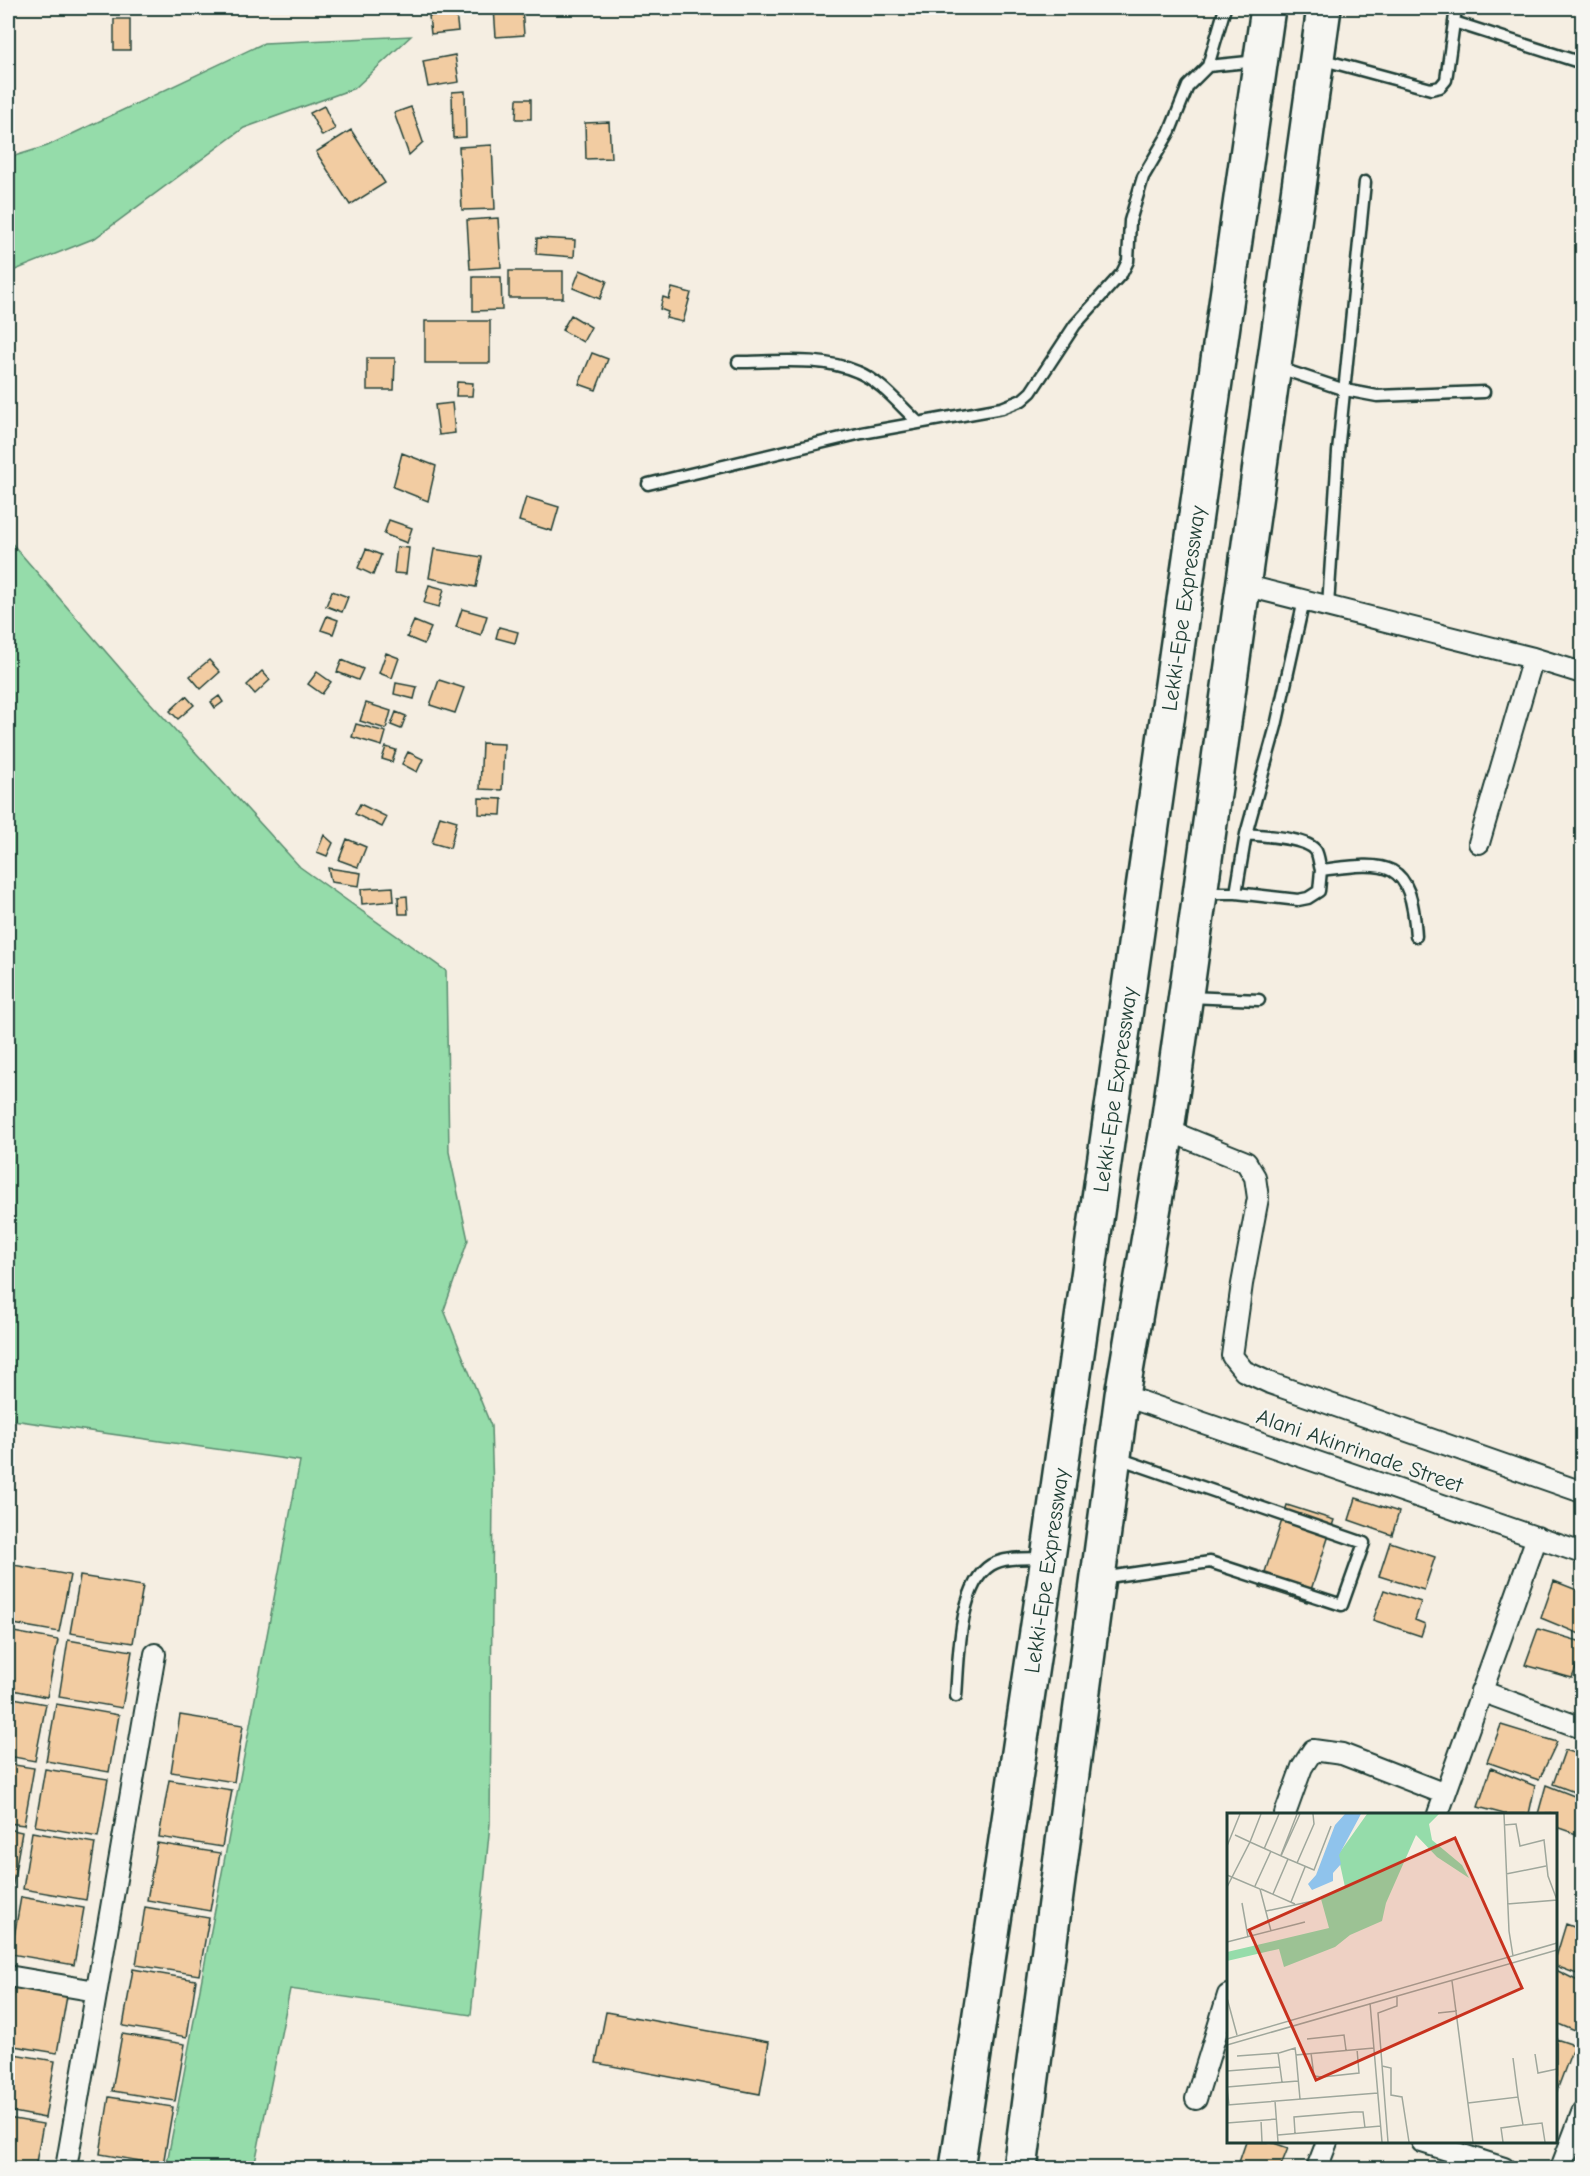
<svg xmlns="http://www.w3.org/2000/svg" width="1590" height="2176" font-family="'Comic Neue',sans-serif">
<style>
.green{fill:#95dcaa;stroke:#5a8c6f;stroke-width:1.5}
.building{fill:#f2cca2;stroke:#1f3d34;stroke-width:1.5}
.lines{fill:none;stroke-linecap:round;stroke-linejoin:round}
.service-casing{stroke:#1f3d34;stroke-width:15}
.minor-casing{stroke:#1f3d34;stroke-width:24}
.trunk-casing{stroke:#1f3d34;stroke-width:38}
.service{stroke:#f6f6f2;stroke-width:10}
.minor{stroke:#f6f6f2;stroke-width:20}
.trunk{stroke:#f6f6f2;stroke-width:33}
.labels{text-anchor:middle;stroke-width:4.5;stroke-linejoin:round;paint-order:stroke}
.street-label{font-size:22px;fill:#1f3d34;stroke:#f6f6f2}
.inset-road{fill:none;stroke:#9fa79c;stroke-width:1.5}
.view{fill:#c8321e;fill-opacity:0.15;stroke:#c8321e;stroke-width:3}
.inset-edge{fill:none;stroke:#1f3d34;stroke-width:3}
</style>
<rect width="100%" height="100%" fill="#f5eee2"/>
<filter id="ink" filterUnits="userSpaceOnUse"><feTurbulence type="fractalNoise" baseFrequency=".0167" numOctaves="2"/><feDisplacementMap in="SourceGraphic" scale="12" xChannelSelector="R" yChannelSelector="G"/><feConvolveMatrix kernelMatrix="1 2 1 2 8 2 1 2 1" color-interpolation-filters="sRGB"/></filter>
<g filter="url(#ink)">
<path class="green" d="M 411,36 L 355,88 L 244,128 L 95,238 L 8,273 L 8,158 L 47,146 L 264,43 Z
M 8,539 L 145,697 L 300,867 L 446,971 L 449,1152 L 468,1240 L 444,1310 L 491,1426 L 493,1491 L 490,1824 L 471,2015 L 290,1989 L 254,2168 L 166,2168 L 300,1461 L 13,1420 L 8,1340 Z"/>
<path class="building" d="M 494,8 L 522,8 L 524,35 L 496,37 Z
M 456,13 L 458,31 L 431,34 L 429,16 Z
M 114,19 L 130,19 L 130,50 L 114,50 Z
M 455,55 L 459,82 L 428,87 L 423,61 Z
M 465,91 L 466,137 L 453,138 L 452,92 Z
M 517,99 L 531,99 L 531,119 L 516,119 Z
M 324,106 L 335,129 L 322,136 L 310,113 Z
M 411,107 L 423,142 L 409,155 L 394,113 Z
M 609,122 L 611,158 L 586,159 L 585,123 Z
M 351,130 L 385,183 L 350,205 L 316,152 Z
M 492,145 L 495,209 L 462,210 L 459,147 Z
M 498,218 L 501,267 L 470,269 L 467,220 Z
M 537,238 L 575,240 L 574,257 L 536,254 Z
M 580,270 L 607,281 L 600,299 L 573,288 Z
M 509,271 L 563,271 L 563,298 L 509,298 Z
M 473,277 L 501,277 L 502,310 L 473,311 Z
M 672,288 L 691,293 L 683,322 L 666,318 L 668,312 L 660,309 L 663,297 L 669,299 Z
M 571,315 L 591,327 L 583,342 L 562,330 Z
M 425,321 L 490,321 L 490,363 L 425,363 Z
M 592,353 L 608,359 L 596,390 L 579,384 Z
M 367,358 L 395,358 L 394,390 L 367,390 Z
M 457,382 L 473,383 L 472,396 L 456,396 Z
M 452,403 L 455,433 L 439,435 L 435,405 Z
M 402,453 L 436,466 L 428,501 L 393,487 Z
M 526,497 L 559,507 L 552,531 L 519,521 Z
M 389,520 L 412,528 L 407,543 L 384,534 Z
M 397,547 L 409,548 L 406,574 L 394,573 Z
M 366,549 L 381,555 L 373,575 L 358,568 Z
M 434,549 L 482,557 L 476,587 L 429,578 Z
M 429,585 L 444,589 L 439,607 L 424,603 Z
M 332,591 L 348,597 L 342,612 L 326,606 Z
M 462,609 L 487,616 L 481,635 L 456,627 Z
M 327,616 L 338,620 L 333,634 L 321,630 Z
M 414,621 L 431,628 L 424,644 L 407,637 Z
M 499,627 L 518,632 L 515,643 L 496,638 Z
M 386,653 L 399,658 L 392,678 L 379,673 Z
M 209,660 L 220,672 L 201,689 L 190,676 Z
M 342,660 L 363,669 L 358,680 L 337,672 Z
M 262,671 L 270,680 L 255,694 L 247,685 Z
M 317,672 L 331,682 L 322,694 L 308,684 Z
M 439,680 L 464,688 L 455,713 L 430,705 Z
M 396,683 L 417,687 L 414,699 L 394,694 Z
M 186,696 L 194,705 L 178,719 L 170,711 Z
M 219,696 L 223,702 L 215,708 L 211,702 Z
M 366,703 L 391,711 L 386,729 L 360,721 Z
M 396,712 L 406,716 L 401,729 L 391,725 Z
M 356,724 L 386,732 L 382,746 L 352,737 Z
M 482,743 L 504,744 L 502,790 L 480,789 Z
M 386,747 L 396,750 L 392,762 L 382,759 Z
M 408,752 L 423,759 L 417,772 L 402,764 Z
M 479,798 L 502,799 L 501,815 L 479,814 Z
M 360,804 L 387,817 L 382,827 L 355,814 Z
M 440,816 L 457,821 L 450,848 L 432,843 Z
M 324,835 L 333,843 L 327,856 L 317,852 Z
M 347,839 L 366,847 L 358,867 L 339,860 Z
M 328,868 L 361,873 L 359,886 L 331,882 Z
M 393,887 L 394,901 L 362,904 L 361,889 Z
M 407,896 L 408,914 L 399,914 L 398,897 Z
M 1356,1498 L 1399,1512 L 1392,1535 L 1349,1520 Z
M 1287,1505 L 1334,1520 L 1307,1602 L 1260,1587 Z
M 1390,1542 L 1435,1557 L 1424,1590 L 1379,1576 Z
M 8,1564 L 70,1575 L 59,1632 L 8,1623 Z
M 80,1576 L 143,1586 L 133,1643 L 70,1633 Z
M 1554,1581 L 1582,1592 L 1582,1635 L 1541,1618 Z
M 1384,1590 L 1421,1602 L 1415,1620 L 1425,1624 L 1421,1636 L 1373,1620 Z
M 1538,1629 L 1582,1642 L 1582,1653 L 1572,1678 L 1525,1665 Z
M 8,1631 L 58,1640 L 47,1697 L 8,1689 Z
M 68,1640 L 132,1651 L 122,1708 L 59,1697 Z
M 8,1697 L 46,1704 L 35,1761 L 8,1756 Z
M 56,1704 L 119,1715 L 109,1772 L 46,1761 Z
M 180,1715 L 243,1725 L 234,1782 L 171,1772 Z
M 1501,1725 L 1557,1742 L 1539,1780 L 1487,1762 Z
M 1565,1750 L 1582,1755 L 1582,1795 L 1553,1784 Z
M 8,1764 L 34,1768 L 24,1825 L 8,1823 Z
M 1491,1768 L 1535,1786 L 1529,1814 L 1504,1814 L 1478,1807 Z
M 45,1769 L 108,1779 L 98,1837 L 35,1826 Z
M 169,1780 L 232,1790 L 222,1847 L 159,1837 Z
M 1546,1785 L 1582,1799 L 1582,1836 L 1556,1827 L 1556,1814 L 1538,1814 Z
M 8,1829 L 22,1832 L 12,1889 L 8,1888 Z
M 32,1832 L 95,1843 L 86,1900 L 23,1889 Z
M 157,1843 L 220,1853 L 210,1911 L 147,1900 Z
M 21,1897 L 84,1908 L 74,1965 L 11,1954 Z
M 145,1907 L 209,1918 L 199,1975 L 136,1965 Z
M 1566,1924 L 1582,1930 L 1582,1976 L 1556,1966 L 1556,1957 Z
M 133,1969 L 196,1980 L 187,2037 L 123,2026 Z
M 1556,1970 L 1582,1983 L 1582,2016 L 1575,2031 L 1556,2023 Z
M 8,1986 L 67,1996 L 57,2053 L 8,2045 Z
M 606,2012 L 769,2042 L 760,2094 L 596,2063 Z
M 122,2034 L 185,2044 L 175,2101 L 112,2091 Z
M 1556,2039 L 1574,2045 L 1556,2093 Z
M 8,2053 L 55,2061 L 45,2118 L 8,2111 Z
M 109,2097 L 173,2107 L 163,2165 L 100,2154 Z
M 8,2118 L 43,2124 L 35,2168 L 8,2168 Z
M 1246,2142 L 1271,2142 L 1288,2148 L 1280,2168 L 1237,2168 Z
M 98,2162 L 138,2168 L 97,2168 Z"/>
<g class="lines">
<defs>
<path id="service" d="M 1454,22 L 1582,63
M 1320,59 L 1431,89 L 1440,87 L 1446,80 L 1456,8
M 1208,66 L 1225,8
M 738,362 C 776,362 822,356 858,372 C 882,382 900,406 919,423
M 1276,367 L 1345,390 L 1377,396 L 1484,392
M 648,484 L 862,433 L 1002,408 L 1022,400 L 1031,392 L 1075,325 L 1122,273 L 1128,261 L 1130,221 L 1143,177 L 1170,131 L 1188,86 L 1208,66 L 1258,61
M 1328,606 L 1338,452 L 1365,182
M 1246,834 C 1262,836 1307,837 1316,851 C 1319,857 1319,864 1321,870
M 1204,893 L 1236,893 L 1298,900 L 1308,898 L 1319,891 L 1321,870 C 1389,861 1411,859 1416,936
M 1236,893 L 1246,834 L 1276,726 L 1304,600
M 1189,997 L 1259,1000
M 1101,1578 L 1210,1562 L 1342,1605 L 1364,1543 L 1118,1458
M 956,1696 C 959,1661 958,1585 991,1565 C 1006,1556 1029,1559 1046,1558"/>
<path id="minor" d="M 1243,585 L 1533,658 L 1582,673
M 1479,843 L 1533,658
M 1167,1130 L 1246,1162 L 1255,1177 L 1258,1198 L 1242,1284 L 1232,1356 L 1244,1371 L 1270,1383 L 1582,1492
M 1122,1395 L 1582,1553
M 1481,1691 L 1582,1728
M 1285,1814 L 1302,1767 L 1313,1750 L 1342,1754 L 1445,1794
M 1438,1814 L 1537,1537
M 8,1976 L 96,1991
M 1196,2099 L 1228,1995
M 1422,2142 L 1504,2168
M 66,2168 L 155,1654
M 1317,2168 L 1327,2142
M 1561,2168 L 1582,2113"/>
<g id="trunk">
<path id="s1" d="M 957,2168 L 1048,1558 L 1268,8"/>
<path d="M 1020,2168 L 1122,1395 L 1167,1130 L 1324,8"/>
</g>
</defs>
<use href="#service" class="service-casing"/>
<use href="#minor" class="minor-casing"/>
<use href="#trunk" class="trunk-casing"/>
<use href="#service" class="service"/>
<use href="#minor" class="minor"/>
<use href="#trunk" class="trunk"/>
</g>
</g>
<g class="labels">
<g class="street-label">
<text dy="8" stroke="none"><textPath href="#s1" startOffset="1576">Lekki-Epe Expressway</textPath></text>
<text dy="8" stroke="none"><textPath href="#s1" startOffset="1090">Lekki-Epe Expressway</textPath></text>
<text transform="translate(1360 1450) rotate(19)" y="8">Alani Akinrinade Street</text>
<text dy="8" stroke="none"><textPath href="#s1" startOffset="604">Lekki-Epe Expressway</textPath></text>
</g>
</g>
<g transform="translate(1227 1813)">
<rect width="330" height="330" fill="#f5eee2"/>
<path d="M 140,1 L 212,1 L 202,11 L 205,27 L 235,52 L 242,65 L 210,44 L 189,22 L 159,90 L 155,108 L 123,122 L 108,134 L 57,154 L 52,136 L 0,148 L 0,139 L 102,115 L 94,86 L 118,74 L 111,42 Z" fill="#95dcaa"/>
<path d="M 118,1 L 134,1 L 112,42 L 114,51 L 106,60 L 106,68 L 85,77 L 81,71 L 89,62 L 108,12 Z" fill="#8fc3ec"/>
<path class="inset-road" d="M 277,1 L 282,118 L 286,143M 277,12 L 289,11 L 293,33 L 317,27 L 321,63 L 330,87 L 280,91M 8,22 L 23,29 L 34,1M 0,33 L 13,1M 37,36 L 52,1M 54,42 L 70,1M 54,43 L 73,1M 70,50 L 87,11 L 86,1M 279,61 L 319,53M 0,62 L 33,76 L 44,118M 28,73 L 44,38M 0,74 L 23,29 L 61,46M 34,76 L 68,91M 46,81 L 61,46 L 87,57 L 104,13M 64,89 L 78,54M 15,90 L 21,124M 39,98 L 86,88M 0,129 L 78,109M 225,168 L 246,329M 0,185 L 10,222M 143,190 L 155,329M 211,200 L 230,198M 0,226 L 330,130M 80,226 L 117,222 L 119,237M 0,232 L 330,137M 52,240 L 68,235 L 69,242M 84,240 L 87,263 L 95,264 L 132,260 L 130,236M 308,241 L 311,260 L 330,256M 10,243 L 51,240 L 55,269M 286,245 L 291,284M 155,253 L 164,255 L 164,282 L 175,284 L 182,329M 0,258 L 53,254M 0,274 L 71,268M 0,274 L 2,292M 73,286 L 69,242 L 147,235M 48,288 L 51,329M 241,290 L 291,284 L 296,312 L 315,310 L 318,329M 0,292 L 151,280M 34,307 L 35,329M 0,310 L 50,306M 68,320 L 67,304 L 127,299 L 136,299 L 138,315M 51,322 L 154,313M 161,329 L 151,200 L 170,193 L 170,184M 276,329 L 274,315 L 296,312"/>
<path class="view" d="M 228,25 L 295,175 L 89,267 L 22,117 Z"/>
<rect width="330" height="330" class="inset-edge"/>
</g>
<rect width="1590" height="2176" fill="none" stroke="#f6f6f2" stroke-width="30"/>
<rect x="15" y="15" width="1560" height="2146" fill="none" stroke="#1f3d34" stroke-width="2" filter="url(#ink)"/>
</svg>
